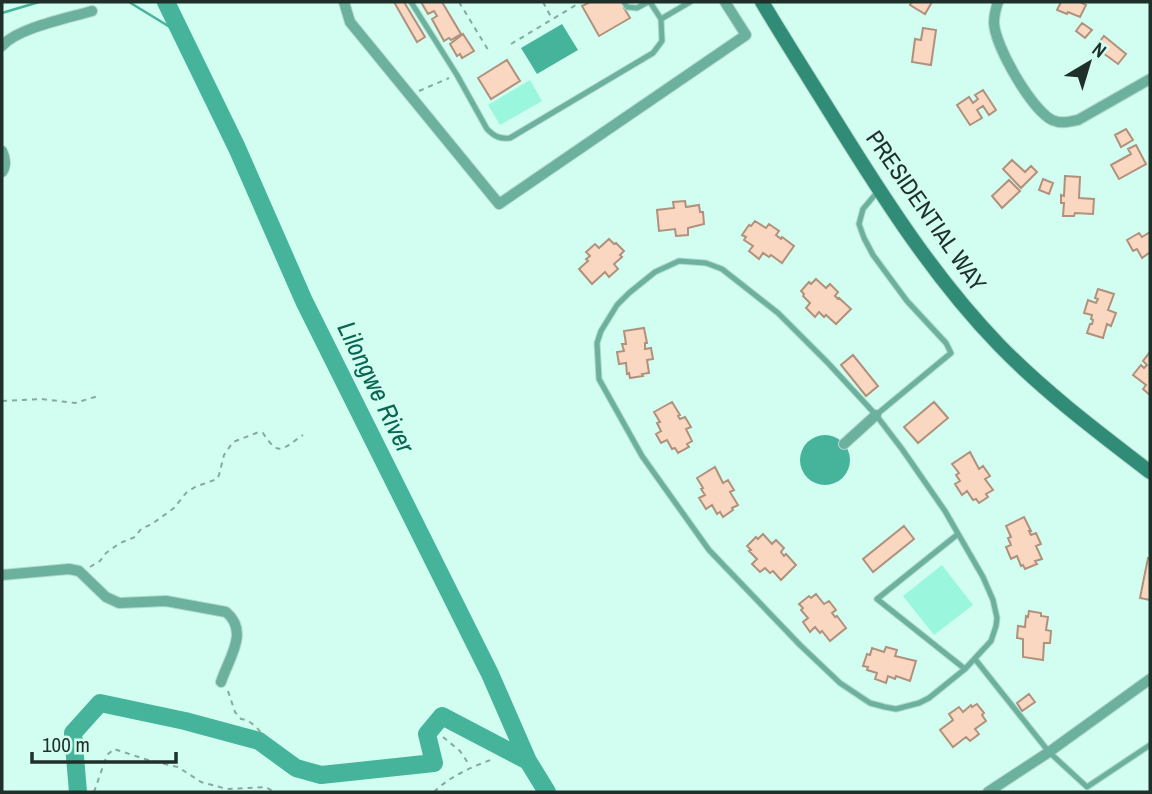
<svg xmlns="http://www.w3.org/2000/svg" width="1152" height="794" font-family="'Archivo Narrow',sans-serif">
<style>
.green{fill:#9af6dd}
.water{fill:#45b49b}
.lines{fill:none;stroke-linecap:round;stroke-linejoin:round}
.stream{stroke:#45b49b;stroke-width:2.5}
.river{stroke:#45b49b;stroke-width:18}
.building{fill:#f9d7c0;stroke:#b1917c;stroke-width:2}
.lane-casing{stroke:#b2d9cd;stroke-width:7}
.street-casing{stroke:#b2d9cd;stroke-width:12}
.secondary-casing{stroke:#b2d9cd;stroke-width:16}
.path{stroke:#87a89e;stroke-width:2;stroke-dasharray:5 5;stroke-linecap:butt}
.lane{stroke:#6cb19e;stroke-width:5}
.street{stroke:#6cb19e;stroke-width:10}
.secondary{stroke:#308b77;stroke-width:14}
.labels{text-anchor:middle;stroke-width:5;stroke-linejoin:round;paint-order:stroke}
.street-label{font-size:24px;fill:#1f302b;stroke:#d2fef1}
.water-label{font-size:26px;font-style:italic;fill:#096554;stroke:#d2fef1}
</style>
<rect width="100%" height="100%" fill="#d2fef1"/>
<path class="green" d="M 530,80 L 542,101 L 500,125 L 488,105 Z
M 942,565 L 973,605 L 934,635 L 903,596 Z"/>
<path class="water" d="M 562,24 L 578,50 L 537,74 L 521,48 Z
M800 460a25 25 0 1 1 50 0a25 25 0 1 1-50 0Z"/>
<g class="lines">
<path class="stream" d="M 129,2 L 183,35
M 2,13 L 39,2"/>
<path class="river" d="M 166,2 L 237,148 L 304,301 L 490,674 L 528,761 L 547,792
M 78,792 L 73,733 L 100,703 L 185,721 L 259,741 L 296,768 L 321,775 L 434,763 L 427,734 L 442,716 L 528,761"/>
</g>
<path class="building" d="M 394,2 L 404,2 L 425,37 L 417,42 Z
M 421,2 L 442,2 L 461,34 L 451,40 L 449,38 L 444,41 L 432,19 L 437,16 L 434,11 L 428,14 Z
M 590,2 L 623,2 L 626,7 L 624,8 L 630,18 L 599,36 L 582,6 Z
M 912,2 L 932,2 L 925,14 L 910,5 Z
M 1061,2 L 1080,2 L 1086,5 L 1080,17 L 1068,12 L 1067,14 L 1057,10 Z
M 1082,23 L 1092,30 L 1085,38 L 1076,31 Z
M 923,28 L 936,30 L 931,65 L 912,62 L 915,39 L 921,40 Z
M 463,34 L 474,51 L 462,58 L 460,54 L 457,56 L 450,44 Z
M 1104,36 L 1126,54 L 1118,64 L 1103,53 L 1100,56 L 1093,50 Z
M 507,60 L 520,81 L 491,99 L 478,78 Z
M 983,90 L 996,110 L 989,115 L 983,106 L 977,110 L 982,118 L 970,125 L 957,105 L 969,97 L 973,103 L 978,99 L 975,95 Z
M 1126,129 L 1133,140 L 1121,147 L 1115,135 Z
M 1136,145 L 1146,164 L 1119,179 L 1111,165 L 1131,154 L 1128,149 Z
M 1012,160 L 1025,172 L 1031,166 L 1037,172 L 1021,188 L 1003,169 Z
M 1065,176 L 1080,177 L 1079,198 L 1094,199 L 1093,214 L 1075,213 L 1074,216 L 1063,216 L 1064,203 L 1061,203 L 1061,195 L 1064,196 Z
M 1043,179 L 1053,183 L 1049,194 L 1039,190 Z
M 1009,180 L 1020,191 L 1002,208 L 992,196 Z
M 685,201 L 686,207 L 699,205 L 700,212 L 703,212 L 704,224 L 688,228 L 688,235 L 676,236 L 675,229 L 659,231 L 657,210 L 674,208 L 673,202 Z
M 755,221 L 766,228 L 769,224 L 779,231 L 776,235 L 781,239 L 782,237 L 794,246 L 782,263 L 771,255 L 769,257 L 763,253 L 759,259 L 749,251 L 753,246 L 744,240 L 746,237 L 742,235 L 749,225 L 751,226 Z
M 1150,232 L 1150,255 L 1149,253 L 1142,258 L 1137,249 L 1133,251 L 1127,240 L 1139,233 L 1142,237 Z
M 609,239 L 614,244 L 616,243 L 624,251 L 620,255 L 622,257 L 614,264 L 618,269 L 609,277 L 605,272 L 592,284 L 579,269 L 588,261 L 586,259 L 590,256 L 586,252 L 595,244 L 599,248 Z
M 816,279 L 826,288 L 830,284 L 838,292 L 835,296 L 838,299 L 839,298 L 851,309 L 836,324 L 826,315 L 824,317 L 819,312 L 815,317 L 806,308 L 810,303 L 803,296 L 804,294 L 801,291 L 809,282 L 811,284 Z
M 1098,289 L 1114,294 L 1108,310 L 1116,313 L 1111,326 L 1107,324 L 1103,338 L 1087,333 L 1090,324 L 1092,324 L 1093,320 L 1091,319 L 1092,315 L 1084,313 L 1088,300 L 1096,303 L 1098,299 L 1095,298 Z
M 644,328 L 647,343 L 645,343 L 645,349 L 651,348 L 653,359 L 647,360 L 649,373 L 642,374 L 643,376 L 630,378 L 629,373 L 627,374 L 626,363 L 619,364 L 617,352 L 624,351 L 622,344 L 626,344 L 624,331 Z
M 1150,352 L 1150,395 L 1143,389 L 1146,385 L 1133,375 L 1141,365 L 1144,368 L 1147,365 L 1143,361 Z
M 853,355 L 878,386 L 866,396 L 841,365 Z
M 672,402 L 680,415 L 678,416 L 680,419 L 685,417 L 691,427 L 686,429 L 692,441 L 687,444 L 689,447 L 678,453 L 675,448 L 672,449 L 667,440 L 661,443 L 656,434 L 661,431 L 657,423 L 660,422 L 654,412 Z
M 934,402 L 948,418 L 918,443 L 904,427 Z
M 970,452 L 979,469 L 983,466 L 990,476 L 985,479 L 993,490 L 986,494 L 988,497 L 979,503 L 976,499 L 973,500 L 967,491 L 962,495 L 955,484 L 960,481 L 956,475 L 959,473 L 952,464 Z
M 715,467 L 723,483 L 728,480 L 734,490 L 730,492 L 738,505 L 732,508 L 733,510 L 723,517 L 720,512 L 717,514 L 712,505 L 706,509 L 699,498 L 705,495 L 701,489 L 703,488 L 697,478 Z
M 1024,517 L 1031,531 L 1029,531 L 1031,535 L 1036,533 L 1041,544 L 1036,546 L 1042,559 L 1035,561 L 1037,564 L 1025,569 L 1023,565 L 1021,566 L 1017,556 L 1011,559 L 1006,547 L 1011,545 L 1008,538 L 1011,537 L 1006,526 Z
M 904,526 L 914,539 L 873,572 L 863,559 Z
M 763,534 L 772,544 L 776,540 L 784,548 L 781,552 L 784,556 L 786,554 L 796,565 L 781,580 L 773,571 L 770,573 L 765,568 L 760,572 L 752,564 L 757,559 L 749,551 L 751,550 L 747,546 L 756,537 L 758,539 Z
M 1148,558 L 1150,558 L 1150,600 L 1140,598 Z
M 816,594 L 824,604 L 829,601 L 836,610 L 832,613 L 835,617 L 837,616 L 846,628 L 830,641 L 822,631 L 820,633 L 815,627 L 810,632 L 803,622 L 808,618 L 801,610 L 803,608 L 799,604 L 809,596 L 811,598 Z
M 1029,611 L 1041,613 L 1041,616 L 1048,617 L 1046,630 L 1051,631 L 1050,643 L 1044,643 L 1043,660 L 1023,657 L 1023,639 L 1017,638 L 1018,626 L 1025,627 L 1026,616 L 1028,617 Z
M 886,647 L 897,650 L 895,656 L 916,661 L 910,681 L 896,676 L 895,679 L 888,676 L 886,683 L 875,679 L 877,673 L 867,670 L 868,667 L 863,666 L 867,654 L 870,655 L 872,648 L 884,652 Z
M 1029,694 L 1035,702 L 1022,711 L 1017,703 Z
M 977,704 L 984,713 L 982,715 L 986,721 L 975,729 L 979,734 L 970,741 L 966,737 L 953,747 L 940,730 L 953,720 L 949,714 L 959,707 L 963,712 L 971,705 L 972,707 Z"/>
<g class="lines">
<defs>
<path id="lane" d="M 411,2 L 457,75 L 487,129 C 495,137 500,139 510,138 L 653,53 L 662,41 L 661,19 L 650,2
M 624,2 L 627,7 L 637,8 L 648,2
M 661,19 L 690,2
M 679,261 L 706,263 L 722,269 L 778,313 L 828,363 L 876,415 L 902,449 L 945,511 L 983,577 L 993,600 L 997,618 L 996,626 L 991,641 L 965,669 L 929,698 L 919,703 L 896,709 L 885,707 L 870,703 L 840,683 L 800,645 L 709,550 L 642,456 L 599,379 L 597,343 L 601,331 L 617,305 L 629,293 L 655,272 Z
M 876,415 L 951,353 L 946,343 L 907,301 L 873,255 L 864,238 L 859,224 L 863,209 L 879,190
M 958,534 L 877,599 L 965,669
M 975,659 L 1049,752 L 1087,787 L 1150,745"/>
<path id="street" d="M 344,2 L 350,22 L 499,204 L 746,35 L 725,2
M 998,2 C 996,8 994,16 994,23 C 995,46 1031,109 1052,120 C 1061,124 1069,122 1078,120 L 1150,79
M 2,46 C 17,28 68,18 92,11
M 2,151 C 5,158 7,165 2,172
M 844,444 L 876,415
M 2,575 L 69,569 L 79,571 L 106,597 L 119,603 L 166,601 L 226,612 C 250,632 228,659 221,682
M 988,792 L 1049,752 L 1150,679"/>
<path id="secondary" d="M 762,2 C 787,44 814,86 840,128 C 888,205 937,281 1000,346 C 1046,393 1098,432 1150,472"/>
</defs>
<use href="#lane" class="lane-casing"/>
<use href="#street" class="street-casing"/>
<use href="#secondary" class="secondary-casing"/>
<path class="path" d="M 459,2 L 490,53
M 543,2 L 551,17
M 511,44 L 581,2
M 419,91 L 449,78
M 2,401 L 41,399 L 75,403 L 98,396
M 90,567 L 100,561 L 106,553 L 120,543 L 135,537 L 141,529 L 152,524 L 174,508 L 186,493 L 195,487 L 217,479 L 219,475 L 224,455 L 233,442 L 259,432 L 263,433 C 279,458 282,449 303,435
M 228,691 L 235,712 L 241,719 C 251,720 258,729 264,736
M 443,737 L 460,751 L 470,766
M 94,792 L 107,755 L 114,749 L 151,761 L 178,767 L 201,782 L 227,789 L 266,787 L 274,792
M 434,792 C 450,776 472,767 493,759"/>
<use href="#lane" class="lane"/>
<use href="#street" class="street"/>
<use href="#secondary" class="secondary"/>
</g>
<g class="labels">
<g class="street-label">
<text transform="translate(926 211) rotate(55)" y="8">PRESIDENTIAL WAY</text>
</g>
<g class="water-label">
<text transform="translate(376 387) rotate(64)" y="9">Lilongwe River</text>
</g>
</g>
<rect width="1152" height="794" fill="none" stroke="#1f302b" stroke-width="7"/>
<g transform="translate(1089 63) rotate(38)" stroke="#d2fef1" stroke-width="5" paint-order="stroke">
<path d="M0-5L12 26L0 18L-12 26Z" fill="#1f302b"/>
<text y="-10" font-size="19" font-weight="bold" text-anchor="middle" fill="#1f302b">N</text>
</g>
<path d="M32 752v10h144v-10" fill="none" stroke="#1f302b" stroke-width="3.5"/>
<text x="42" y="752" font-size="21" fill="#1f302b" stroke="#d2fef1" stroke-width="5" paint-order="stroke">100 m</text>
</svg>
